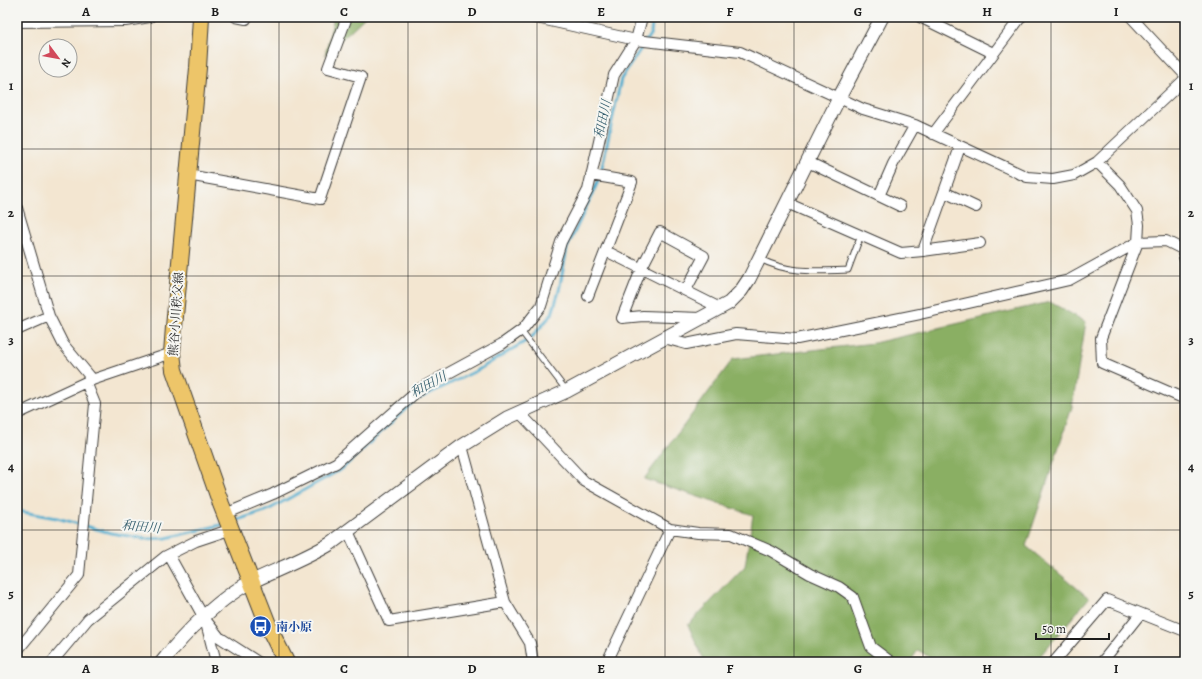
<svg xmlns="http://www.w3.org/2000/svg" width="1202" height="679" font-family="Alegreya,'Noto Serif JP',serif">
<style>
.forest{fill:#8aaf64;stroke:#536640}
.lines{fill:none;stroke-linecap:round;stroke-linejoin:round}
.stream{stroke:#50adcf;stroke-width:3}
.service-casing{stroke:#3c3a37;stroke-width:7}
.minor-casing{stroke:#3c3a37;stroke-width:12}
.tertiary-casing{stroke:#3c3a37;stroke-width:15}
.primary-casing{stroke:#3c3a37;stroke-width:18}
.service{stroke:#fff;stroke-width:5}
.minor{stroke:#fff;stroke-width:10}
.tertiary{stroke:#fff;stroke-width:13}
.primary{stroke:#edc569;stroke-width:16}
.grid{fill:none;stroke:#1c1c1c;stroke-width:1;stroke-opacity:0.55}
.labels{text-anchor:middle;stroke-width:4;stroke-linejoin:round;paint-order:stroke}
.street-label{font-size:12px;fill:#1c1c1c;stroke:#f6f6f2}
.transit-label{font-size:12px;font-weight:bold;fill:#164399;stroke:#f6f6f2;text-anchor:start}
.water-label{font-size:13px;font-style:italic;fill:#335d6d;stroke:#f6f6f2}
.neatline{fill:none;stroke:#1c1c1c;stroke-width:1.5}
.grid-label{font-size:13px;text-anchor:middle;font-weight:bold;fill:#1c1c1c}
</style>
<rect width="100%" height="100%" fill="#f6f6f2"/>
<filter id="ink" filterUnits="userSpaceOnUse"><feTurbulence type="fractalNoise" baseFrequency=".025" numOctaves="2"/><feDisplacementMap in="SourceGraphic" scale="8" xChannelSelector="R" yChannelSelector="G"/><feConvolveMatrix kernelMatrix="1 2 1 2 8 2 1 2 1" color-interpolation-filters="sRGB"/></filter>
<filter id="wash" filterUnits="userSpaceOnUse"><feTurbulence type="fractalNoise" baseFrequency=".012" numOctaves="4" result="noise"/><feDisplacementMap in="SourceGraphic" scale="16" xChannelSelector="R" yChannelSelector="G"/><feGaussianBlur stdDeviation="0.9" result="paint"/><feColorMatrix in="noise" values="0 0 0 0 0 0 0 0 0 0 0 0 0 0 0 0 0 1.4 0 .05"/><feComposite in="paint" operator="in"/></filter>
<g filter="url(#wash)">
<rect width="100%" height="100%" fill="#f3e6d1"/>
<path class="forest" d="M 334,17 L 365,17 L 325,55 Z
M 1050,302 L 1086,322 L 1072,407 L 1026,546 L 1089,598 L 1035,662 L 937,662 L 918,650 L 910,662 L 705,662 L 688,625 L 745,566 L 753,515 L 644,479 L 733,359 L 874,343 Z"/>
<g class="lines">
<path class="stream" d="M 17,511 L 57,518 L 111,533 L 147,539 L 166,538 L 225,524
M 234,521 L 268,510 L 342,469 L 414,401 L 478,370 L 531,338 L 552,314 L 559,291 L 567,248 L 600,177 L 621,79 L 651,33 L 653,17"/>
</g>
</g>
<g filter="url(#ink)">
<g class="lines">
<defs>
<path id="service" d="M 760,259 C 790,274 815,271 848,270 L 861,235
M 521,331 L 566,390"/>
<path id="minor" d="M 236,17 L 246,19 L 247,17
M 532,17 L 636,40 L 740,52 L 863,109 L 915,125 L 1027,177 L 1053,179 L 1074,175 L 1097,162 L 1185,79
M 920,17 L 993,53
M 1131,17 L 1185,75
M 17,22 L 125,21 L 150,17
M 933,134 L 1021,17
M 808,162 L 900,206
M 1097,162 L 1120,185 L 1137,211 L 1139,225 L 1138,242 L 1101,338 L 1102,363 L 1185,399
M 188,175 L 320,199 L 361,77 L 328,68 L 347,17
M 944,192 L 976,207
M 879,196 L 893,164 L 915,125
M 787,203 L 901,253 L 923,251 L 960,147
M 17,208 L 49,316 L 63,344 L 93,380
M 606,251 L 720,308
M 923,251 L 980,243
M 686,290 L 704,256 L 660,232 L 642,267 L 622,318 L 643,316 L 701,318
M 588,296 L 632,182 L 591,175
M 17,330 L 49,316
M 664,338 L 686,344 L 736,334 L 797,339 L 920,314 L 1069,280 L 1138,242 L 1166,241 L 1182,249 L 1185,260
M 520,413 L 584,481 L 670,529 L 698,533 L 731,534 L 771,551 L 810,574 L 839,587 L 853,597 L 871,647 L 891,662
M 17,414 L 86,382 L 172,353
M 462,446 L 505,602 L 530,643 L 533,662
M 225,514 L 273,494 L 336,463 L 421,388 L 502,344 L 523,329 L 541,306 L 561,242 L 588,190 L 614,75 L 636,40 L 642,17
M 348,531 L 389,621 L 505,602
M 169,555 L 204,618 L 219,637 L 258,662
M 206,623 L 216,662
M 17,651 L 79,575 L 95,404 L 86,382
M 52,662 L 88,619 L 166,556 L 196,541 L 232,529
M 607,662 L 670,529
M 1054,662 L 1107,600 L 1185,631
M 1102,662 L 1140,614"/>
<path id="tertiary" d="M 162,662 C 184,634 221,596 253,581 C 278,569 305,559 330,544 L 462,446 L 507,418 L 567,391 L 729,303 L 741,291 L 749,279 L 839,98 L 882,17"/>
<path id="primary" d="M 201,17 L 198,68 L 174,327 L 172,353 L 174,370 L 221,504 L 271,632 L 286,662"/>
</defs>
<use href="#service" class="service-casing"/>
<use href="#minor" class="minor-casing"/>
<use href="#tertiary" class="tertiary-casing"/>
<use href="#primary" class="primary-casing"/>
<use href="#service" class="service"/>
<use href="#minor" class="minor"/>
<use href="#tertiary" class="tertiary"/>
<use href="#primary" class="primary"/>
</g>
</g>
<path class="grid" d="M 151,17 L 151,662M 279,17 L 279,662M 408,17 L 408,662M 537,17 L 537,662M 665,17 L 665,662M 794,17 L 794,662M 923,17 L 923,662M 1051,17 L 1051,662M 17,149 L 1185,149M 17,276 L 1185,276M 17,403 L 1185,403M 17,530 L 1185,530"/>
<defs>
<symbol id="bus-disc" viewBox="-11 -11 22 22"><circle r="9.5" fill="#1a4fb4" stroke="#f6f6f2"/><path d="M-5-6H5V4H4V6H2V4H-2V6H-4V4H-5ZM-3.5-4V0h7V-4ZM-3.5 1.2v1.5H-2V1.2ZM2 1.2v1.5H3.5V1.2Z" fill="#fff"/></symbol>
</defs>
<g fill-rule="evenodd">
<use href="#bus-disc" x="248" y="614" width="25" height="25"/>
</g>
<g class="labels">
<g class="street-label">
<text transform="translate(176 314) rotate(-86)" y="4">熊谷小川秩父線</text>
</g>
<g class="transit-label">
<text x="276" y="631">南小原</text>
</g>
<g class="water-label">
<text transform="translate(602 119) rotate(-78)" y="5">和田川</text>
<text transform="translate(428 384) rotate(-28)" y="5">和田川</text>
<text transform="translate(141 526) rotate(5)" y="5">和田川</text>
</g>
</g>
<rect width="1202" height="679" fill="none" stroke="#f6f6f2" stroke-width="44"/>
<g transform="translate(58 58) rotate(122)"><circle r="19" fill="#f6f6f2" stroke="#9f9f9c"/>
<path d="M0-3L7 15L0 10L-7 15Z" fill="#d1495b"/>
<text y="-6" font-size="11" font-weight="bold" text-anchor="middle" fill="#1c1c1c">N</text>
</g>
<path d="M1036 633v6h73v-6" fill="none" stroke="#1c1c1c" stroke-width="2"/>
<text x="1042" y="633" font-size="12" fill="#1c1c1c" stroke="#f6f6f2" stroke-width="3" paint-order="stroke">50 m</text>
<rect x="22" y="22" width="1158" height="635" class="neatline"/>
<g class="grid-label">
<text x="86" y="16">A</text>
<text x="215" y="16">B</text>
<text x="344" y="16">C</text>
<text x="472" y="16">D</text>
<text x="601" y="16">E</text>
<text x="730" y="16">F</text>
<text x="858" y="16">G</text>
<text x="987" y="16">H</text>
<text x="1116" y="16">I</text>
<text x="11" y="90">1</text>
<text x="1191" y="90">1</text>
<text x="11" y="217">2</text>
<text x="1191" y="217">2</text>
<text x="11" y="344">3</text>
<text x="1191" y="344">3</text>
<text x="11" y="471">4</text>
<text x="1191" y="471">4</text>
<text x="11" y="598">5</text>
<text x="1191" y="598">5</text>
<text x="86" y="673">A</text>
<text x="215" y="673">B</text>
<text x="344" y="673">C</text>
<text x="472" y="673">D</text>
<text x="601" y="673">E</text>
<text x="730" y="673">F</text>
<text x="858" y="673">G</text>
<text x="987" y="673">H</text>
<text x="1116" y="673">I</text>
</g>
</svg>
